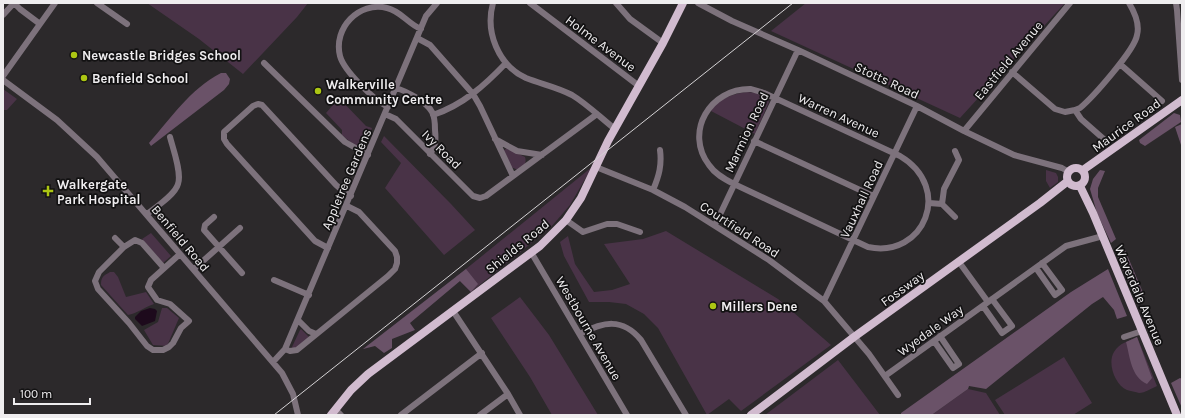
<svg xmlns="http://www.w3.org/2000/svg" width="1185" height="418" font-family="Karla,sans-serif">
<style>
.green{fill:#493347}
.forest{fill:#6a5268}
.water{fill:#1d0a1c}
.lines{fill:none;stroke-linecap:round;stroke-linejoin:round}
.minor{stroke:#7d727c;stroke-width:6}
.major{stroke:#d1bbcf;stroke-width:8}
.tram{stroke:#d4d2d4;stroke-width:1}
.poi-dot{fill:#acc613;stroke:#131213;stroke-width:1.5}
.labels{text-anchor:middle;stroke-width:3.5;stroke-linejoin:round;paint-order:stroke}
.street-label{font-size:13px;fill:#efedef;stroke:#131213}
.poi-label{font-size:13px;font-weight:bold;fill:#efedef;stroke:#131213;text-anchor:start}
</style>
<rect width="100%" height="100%" fill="#2c292b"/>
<path class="green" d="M 147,3 L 308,3 L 297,17 L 243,74 L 199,39 Z
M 806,3 L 1065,3 L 960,118 L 771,31 Z
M 3,89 L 17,99 L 7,110 L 3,110 Z
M 747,92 L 758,93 L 767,97 L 769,102 L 755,134 L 711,111 C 718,98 733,94 747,92 Z
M 339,98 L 366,126 L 372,128 L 364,149 L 354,145 L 342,135 L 342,130 L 326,113 Z
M 384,136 L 451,204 L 475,230 L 444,255 L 385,188 L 401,163 L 381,142 Z
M 507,148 L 525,157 C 527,164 524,166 518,170 L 511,167 L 503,151 Z
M 592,167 L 570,205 L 551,227 L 471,292 L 456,277 Z
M 1046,170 L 1056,173 L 1058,177 L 1058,182 L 1050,188 L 1046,181 Z
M 666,231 L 778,299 L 831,345 L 741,411 L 729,399 L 707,415 L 658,328 L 644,314 L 626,304 L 609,302 L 589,302 L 564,256 L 560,242 L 568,236 L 575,264 L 594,292 L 612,290 L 630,284 L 604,244 L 643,239 Z
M 151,233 L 171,256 L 163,263 L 142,239 Z
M 110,272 L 114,272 L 118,277 L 126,297 L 146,292 L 154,304 C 145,307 136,314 128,315 L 101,285 C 101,277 103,276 110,272 Z
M 520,297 L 549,335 L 598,415 L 552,415 L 530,377 L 491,318 Z
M 162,308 L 167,308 L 179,318 L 167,346 L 153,345 L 144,330 L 158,322 Z
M 301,329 L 309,337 L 295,349 L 293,349 L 292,347 L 300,330 Z
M 1137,337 L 1157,386 C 1152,388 1145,393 1139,393 C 1136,392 1130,391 1127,390 C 1115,385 1107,363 1114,352 C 1119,343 1129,341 1137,337 Z
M 1064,357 L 1092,403 L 1073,415 L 1005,415 L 995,400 Z
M 838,360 L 880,415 L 765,415 Z
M 968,389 L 986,393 L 1000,415 L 924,415 L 933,414 Z"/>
<path class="forest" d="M 221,73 L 226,73 L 230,79 L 229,84 L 224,90 L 151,146 L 149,143 C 172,117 189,90 221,73 Z
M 1174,113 L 1180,115 L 1181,122 L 1145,146 L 1140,143 L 1139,140 Z
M 1182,124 L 1182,148 L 1175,127 Z
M 1100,170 L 1105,171 L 1098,188 L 1098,197 L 1116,239 L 1111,243 L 1097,213 L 1090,189 L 1093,179 Z
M 1120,248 L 1125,250 L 1144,295 L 1136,299 L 1118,257 L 1117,250 Z
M 466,269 L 478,284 L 471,292 L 460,281 L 410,323 L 415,330 L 392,339 L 392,348 L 384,353 L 375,346 L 363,349 Z
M 1108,269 L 1127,316 L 1117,319 L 1114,310 L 1103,297 L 1092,304 L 986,389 L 969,386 L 968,389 L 933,414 L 901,415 L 901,413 L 1071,292 Z
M 1137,337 L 1152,378 L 1147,384 C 1131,377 1130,357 1126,342 Z
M 1180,378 L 1182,379 L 1182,408 L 1171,383 Z"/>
<path class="water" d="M 150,308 L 155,309 L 157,311 L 155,321 L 142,326 L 135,319 L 135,317 L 141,311 Z"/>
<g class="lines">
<path class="minor" d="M 14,3 L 20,9 L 40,24
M 97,3 L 127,24
M 493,3 C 485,32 498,65 526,78 C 541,84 557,87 572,95 C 587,104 601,118 615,129
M 530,3 L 639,86
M 616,3 L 630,19 L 663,43
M 698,3 L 732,21 L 798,50 L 917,106 L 964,131 L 1014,155 L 1062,168 L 1069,172
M 1176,3 L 1177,10 L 1182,80
M 3,15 L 14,3
M 417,38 L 430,45 L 473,94 L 480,106 L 513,176
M 264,63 L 345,142 L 368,155
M 1120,64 L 1162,101
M 1012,72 L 1055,109 L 1065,112 L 1075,110 L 1080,108 C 1092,98 1135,50 1137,35 C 1140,24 1135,13 1129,3
M 3,76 L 55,3
M 3,80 L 57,120 L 97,157 L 282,373 L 293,394 L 298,415
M 396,88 C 406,91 427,102 432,112 C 435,117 435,124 435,130 C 436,139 436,146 430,154
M 751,89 L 764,93 L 900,156 C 954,188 924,259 868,247 L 734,184 C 724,179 715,174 709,165 C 684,132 710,88 751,89 Z
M 388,107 C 374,100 344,71 340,56 C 333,28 359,1 387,8 C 401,11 408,24 421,29
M 1075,110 L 1081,119 L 1106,141
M 385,114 L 396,119 L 473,196 L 480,198 L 486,196 L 513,176 L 597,114
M 433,115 C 463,105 485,85 506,63
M 964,131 L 1070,3
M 495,139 L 517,151 L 542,155
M 754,141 L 873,196
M 596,167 L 653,190 L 685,207 L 769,260 L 824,301 L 869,354 L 898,395
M 653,190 C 659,176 662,165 660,150
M 929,203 L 942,204 L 955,217
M 942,204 L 944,189 L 959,160 L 955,151
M 147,214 C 156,207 175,195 178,184 C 182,173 173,149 170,137
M 214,217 L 205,225 L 204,230 L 242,273
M 566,220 L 583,232 L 607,224 L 617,224 L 640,232
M 715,225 L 798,50
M 115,238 L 124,247
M 328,248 L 315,241 L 227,144 L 224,139 L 224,132 L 253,106 L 258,104 L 262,105 L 336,185 L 343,191 L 351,196
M 531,252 L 627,415
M 959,262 L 988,302
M 164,268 L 142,243 L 135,240 L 124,247 L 99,272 L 95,281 L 98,289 L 129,323 L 147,346 L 153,350 L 163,350 L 169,347 L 173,343 L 181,328 L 189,321 L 170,304 L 157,300 L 148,287 L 151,280 L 180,254
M 1036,268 L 1055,295 L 1062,290 L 1042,263
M 194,269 L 240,228
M 274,280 L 309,295
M 824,301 L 917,106
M 983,306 L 1002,333 L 1012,326 L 992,299
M 453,311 L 508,394 L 520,415
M 298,320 L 309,331 L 316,334
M 580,334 C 603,322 622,317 641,340 L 686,415
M 1124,337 L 1142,331
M 934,341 L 953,368 L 959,364 L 940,336
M 285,349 L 290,351 L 297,350 L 388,276 L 395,269 L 397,263 L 397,257 L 395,251 L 359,212 L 347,206
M 273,362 L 285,349 L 426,16 L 437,3
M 885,376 L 1066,246 L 1103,236
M 335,409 L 341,415
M 401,415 L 482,353
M 480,415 L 508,394"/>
<path class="major" d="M1067 177a9 9 0 1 1 18 0a9 9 0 1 1-18 0Z
M 1083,170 L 1182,100
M 1080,186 L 1093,213 L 1177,415
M 331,415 L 351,390 L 368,374 L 540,246 L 566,220 L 581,198 L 608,141 L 663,43 L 683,3
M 751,415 L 854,337 L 1040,203 L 1068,181"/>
<path class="tram" d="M 274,415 L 793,3"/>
</g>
<g class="poi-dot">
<circle cx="74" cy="55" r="4"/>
<circle cx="84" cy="78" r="4"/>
<circle cx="318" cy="91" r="4"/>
<path d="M46 185h4v4h4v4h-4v4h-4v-4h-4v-4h4z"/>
<circle cx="713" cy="306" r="4"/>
</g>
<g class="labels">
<g class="street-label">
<text transform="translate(601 43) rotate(37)" y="5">Holme Avenue</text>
<text transform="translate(1008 60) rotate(-50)" y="5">Eastfield Avenue</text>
<text transform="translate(887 80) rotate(25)" y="5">Stotts Road</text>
<text transform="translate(839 115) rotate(25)" y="5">Warren Avenue</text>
<text transform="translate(1126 125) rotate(-36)" y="5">Maurice Road</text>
<text transform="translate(746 132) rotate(-65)" y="5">Marmion Road</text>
<text transform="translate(442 149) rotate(45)" y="5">Ivy Road</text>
<text transform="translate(346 179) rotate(-67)" y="5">Appletree Gardens</text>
<text transform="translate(861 199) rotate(-65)" y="5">Vauxhall Road</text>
<text transform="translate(740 229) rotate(33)" y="5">Courtfield Road</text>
<text transform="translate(181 238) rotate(50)" y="5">Benfield Road</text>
<text transform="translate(517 246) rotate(-39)" y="5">Shields Road</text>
<text transform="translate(902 288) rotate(-36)" y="5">Fossway</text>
<text transform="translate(1140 295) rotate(67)" y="5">Waverdale Avenue</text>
<text transform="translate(589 328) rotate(60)" y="5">Westbourne Avenue</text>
<text transform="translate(930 330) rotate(-36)" y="5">Wyedale Way</text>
</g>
<g class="poi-label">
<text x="82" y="60">Newcastle Bridges School</text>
<text x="92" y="83">Benfield School</text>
<text x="326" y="89">Walkerville<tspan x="326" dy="15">Community Centre</tspan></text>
<text x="57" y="189">Walkergate<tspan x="57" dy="15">Park Hospital</tspan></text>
<text x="721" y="311">Millers Dene</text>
</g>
</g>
<rect width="1185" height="418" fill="none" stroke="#efedef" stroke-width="8"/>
<path d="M14 398v6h76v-6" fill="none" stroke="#efedef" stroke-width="2"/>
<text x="20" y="398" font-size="12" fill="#efedef" stroke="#131213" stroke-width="3" paint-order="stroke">100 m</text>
</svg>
